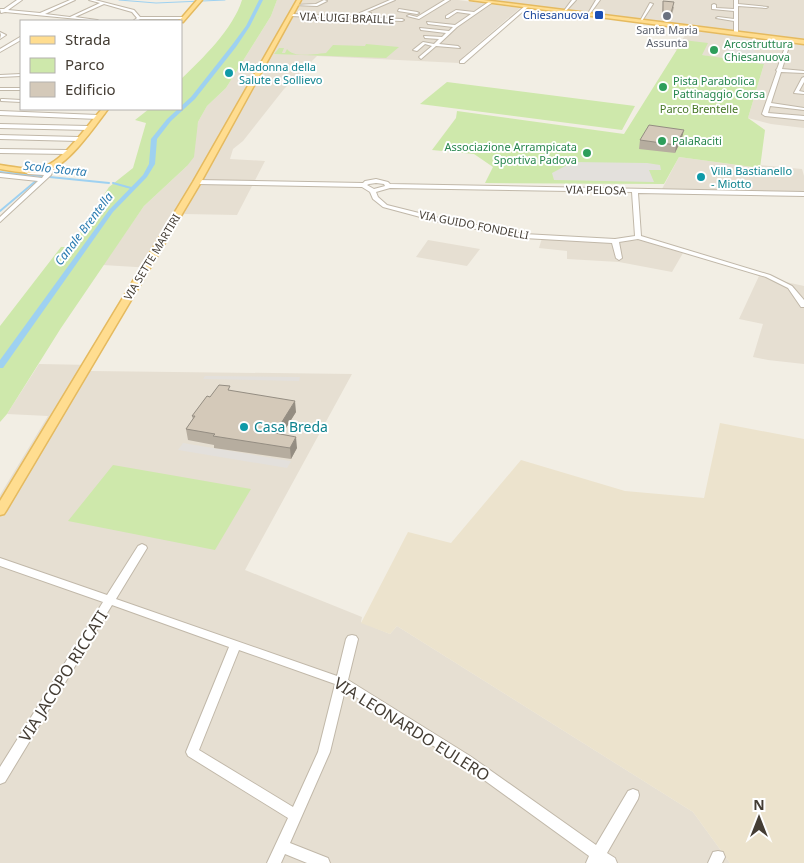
<svg xmlns="http://www.w3.org/2000/svg" width="804" height="863" font-family="'Noto Sans',sans-serif">
<style>
.residential{fill:#e6dfd2}
.education{fill:#ece3cd}
.green{fill:#cee8ab}
.parking{fill:#e3e0dc}
.lines{fill:none;stroke-linecap:round;stroke-linejoin:round}
.stream-far1{stroke:#9ed1f1;stroke-width:1}
.stream{stroke:#9ed1f1;stroke-width:2}
.canal{fill:#9ed1f1;fill-rule:evenodd}
.minor-casing{stroke:#c1b8a9;stroke-width:2}
.major-casing{stroke:#e5ba5f;stroke-width:3}
.minor{fill:#fff;fill-rule:evenodd}
.major{fill:#ffdd90;fill-rule:evenodd}
.wall{fill:#b6ad9f}
.shaded-wall{fill:#948d82}
.building{fill:#d4c9b9;stroke:#948d82}
.transit-dot{fill:#1a4fb4;stroke:#fff;stroke-width:2}
.worship-dot{fill:#6b7280;stroke:#fff;stroke-width:2}
.leisure-dot{fill:#2e9e5b;stroke:#fff;stroke-width:2}
.culture-dot{fill:#0f9aa8;stroke:#fff;stroke-width:2}
.labels{text-anchor:middle;stroke-width:4;stroke-linejoin:round;paint-order:stroke}
.far-transit-label{font-size:11px;fill:#164399;stroke:#fff;text-anchor:end}
.far-street-label{font-size:11px;fill:#443d34;stroke:#fff}
.far-worship-label{font-size:11px;fill:#5b616d;stroke:#fff}
.far-leisure-label{font-size:11px;fill:#27864d;stroke:#fff;text-anchor:start}
.far-culture-label{font-size:11px;fill:#0d838f;stroke:#fff;text-anchor:start}
.far-park-label{font-size:11px;fill:#467726;stroke:#fff}
.far-water-label{font-size:12px;font-style:italic;fill:#2b7cb1;stroke:#fff}
.culture-label{font-size:14px;fill:#0d838f;stroke:#fff;text-anchor:start}
.near-street-label{font-size:16px;fill:#443d34;stroke:#fff}
</style>
<rect width="100%" height="100%" fill="#f2eee4"/>
<path class="residential" d="M 277,0 L 458,0 L 520,8 L 464,56 L 459,63 L 317,56 L 284,89 L 243,141 L 233,149 L 230,159 L 265,161 L 237,215 L 184,214 L 152,268 L 103,265 L 144,206 L 187,166 L 198,122 L 207,106 L 226,88 L 271,16 Z
M 482,0 L 804,0 L 804,41 L 642,19 Z
M 690,28 L 804,43 L 804,128 L 771,124 L 748,118 L 764,64 L 723,59 L 675,50 Z
M 679,157 L 760,168 L 760,165 L 802,169 L 804,176 L 804,192 L 662,189 Z
M 542,238 L 618,242 L 640,240 L 683,253 L 672,272 L 619,262 L 567,259 L 567,251 L 539,248 Z
M 428,240 L 480,249 L 467,266 L 416,257 Z
M 759,276 L 804,286 L 804,364 L 768,360 L 753,357 L 763,324 L 739,319 Z
M 39,364 L 93,365 L 91,371 L 352,374 L 245,570 L 362,617 L 361,622 L 390,634 L 397,626 L 693,812 L 730,863 L 0,863 L 0,495 L 48,416 L 7,414 Z"/>
<path class="education" d="M 720,423 L 804,439 L 804,863 L 730,863 L 693,812 L 397,626 L 390,634 L 361,623 L 408,532 L 451,543 L 521,460 L 625,491 L 704,498 Z"/>
<path class="green" d="M 242,0 L 277,0 L 271,16 L 226,88 L 207,106 L 198,122 L 194,157 L 187,166 L 144,206 L 61,328 L 7,414 L 0,422 L 0,326 L 61,247 L 71,247 L 109,187 L 133,168 L 146,123 L 135,120 L 149,109 L 181,109 L 181,79 C 202,59 233,29 242,0 Z
M 683,40 L 708,43 L 702,55 L 764,64 L 748,118 L 765,130 L 760,168 L 679,157 L 664,184 L 485,183 L 493,167 L 474,154 L 432,150 L 456,118 L 457,111 L 624,134 Z
M 366,44 L 399,47 L 386,58 L 274,54 L 279,48 L 284,48 L 282,53 L 285,53 L 287,49 C 294,59 317,53 329,53 L 326,53 L 333,45 L 365,46 Z
M 447,82 L 635,106 L 622,130 L 420,104 Z
M 113,465 L 251,489 L 215,550 L 68,521 Z"/>
<path class="parking" d="M 731,41 L 757,44 L 754,52 L 758,53 L 756,58 L 766,59 L 764,64 L 723,59 Z
M 573,162 L 647,163 L 660,165 L 661,170 L 649,170 L 654,182 L 554,180 L 552,173 Z
M 205,376 L 300,377 L 299,381 L 203,379 Z
M 183,443 L 290,461 L 291,461 L 287,468 L 178,450 Z"/>
<g class="lines">
<path class="stream-far1" d="M 119,0 L 156,3 L 225,0"/>
<path class="stream" d="M 0,172 L 109,183
M 113,183 L 131,188
M 0,211 L 37,180"/>
<path class="canal" d="M 259,0 L 263,0 L 250,26 L 236,47 L 195,99 L 171,121 L 157,139 L 155,164 L 147,177 L 113,212 L 3,368 L 0,368 L 0,360 L 109,210 L 143,175 L 149,164 L 151,139 L 167,119 L 178,109 L 181,109 L 181,106 L 191,97 L 232,45 L 246,26 Z"/>
<defs>
<path id="minor" d="M 17,0 L 22,0 L 8,10 L 40,13 L 70,0 L 75,0 L 45,14 L 70,17 L 100,3 L 89,0 L 95,0 L 134,10 L 140,17 L 184,17 L 186,18 L 184,19 L 140,19 L 137,21 L 133,21 L 137,18 L 132,12 L 104,4 L 75,17 L 97,20 L 99,21 L 5,12 L 1,13 L 0,9 L 4,9 Z
M 324,0 L 327,1 L 317,6 L 295,5 L 316,4 Z
M 390,0 L 395,0 L 367,12 L 371,13 L 371,15 L 360,13 Z
M 445,0 L 450,0 L 419,19 L 407,16 L 409,15 L 417,17 Z
M 572,0 L 576,0 L 565,12 L 563,12 Z
M 596,0 L 600,0 L 589,15 L 587,15 Z
M 734,0 L 738,0 L 738,4 L 768,7 L 766,8 L 738,6 L 738,33 L 736,34 L 734,33 L 734,21 L 716,18 L 718,17 L 734,19 L 734,11 L 712,9 L 712,5 L 714,4 L 716,5 L 716,8 L 734,9 Z
M 490,1 L 493,2 L 457,27 L 439,44 L 458,46 L 460,48 L 436,46 L 421,59 L 419,57 L 432,46 L 425,44 L 417,51 L 413,50 L 423,42 L 434,44 L 439,39 L 425,38 L 424,36 L 442,37 L 446,33 L 421,30 L 420,28 L 449,31 L 453,27 L 428,24 L 427,22 L 455,25 L 471,14 L 457,12 L 448,18 L 446,18 L 446,16 L 456,10 L 474,12 Z
M 650,3 L 653,4 L 642,21 L 640,21 Z
M 525,6 L 528,7 L 464,63 L 460,63 L 460,61 Z
M 399,9 L 417,12 L 419,13 L 417,14 L 398,11 Z
M 292,14 L 402,19 L 404,20 L 402,21 L 291,16 Z
M 0,32 L 6,35 L 0,39 L 1,35 Z
M 20,37 L 21,37 L 21,40 L 0,52 L 0,49 Z
M 788,39 L 791,40 L 782,69 L 804,71 L 804,73 L 781,72 L 771,103 L 804,108 L 804,110 L 770,106 L 768,113 L 804,116 L 804,120 L 765,116 L 762,114 L 777,71 L 776,70 L 777,69 Z
M 21,74 L 21,76 L 0,77 L 0,75 Z
M 804,77 L 804,82 L 799,91 L 804,92 L 804,94 L 794,93 L 802,78 Z
M 0,88 L 21,88 L 21,90 L 0,90 Z
M 3,99 L 21,100 L 21,102 L 1,101 L 1,99 Z
M 0,111 L 98,115 L 101,117 L 98,119 L 0,115 Z
M 0,124 L 88,126 L 91,128 L 88,130 L 0,128 Z
M 0,135 L 78,137 L 81,139 L 78,141 L 0,139 Z
M 0,149 L 67,150 L 70,152 L 67,154 L 0,153 Z
M 50,165 L 55,166 L 51,175 L 0,222 L 0,217 L 38,181 L 0,177 L 0,173 L 42,178 L 44,175 L 28,174 L 25,172 L 28,170 L 47,172 Z
M 376,179 L 388,182 L 390,184 L 804,192 L 804,196 L 638,193 L 641,236 L 770,275 L 792,286 L 804,300 L 804,307 L 801,307 L 788,288 L 766,277 L 638,239 L 619,242 L 622,258 L 619,260 L 616,258 L 612,243 L 524,238 L 439,222 L 383,207 L 373,199 L 370,192 L 362,187 L 197,184 L 194,182 L 197,180 L 363,183 L 365,181 ZM 376,183 L 384,184 L 385,186 L 374,189 L 367,185 L 369,184 ZM 390,188 L 632,192 L 635,236 L 615,239 L 524,234 L 439,218 L 387,205 L 378,197 L 376,192 Z
M 142,544 L 146,546 L 147,548 L 116,599 L 337,676 L 346,639 L 348,636 L 352,635 L 356,636 L 358,639 L 348,680 L 470,756 L 596,845 L 628,791 L 633,789 L 638,791 L 639,795 L 638,799 L 607,853 L 615,858 L 617,863 L 586,863 L 589,856 L 462,764 L 345,690 L 330,752 L 290,843 L 328,858 L 330,863 L 307,863 L 285,854 L 281,863 L 267,863 L 288,818 L 188,756 L 186,752 L 229,647 L 112,605 L 5,782 L 0,784 L 0,767 L 103,602 L 0,566 L 0,558 L 107,595 L 138,546 ZM 239,650 L 335,684 L 318,752 L 293,807 L 199,750 Z
M 718,851 L 723,852 L 725,857 L 722,863 L 708,863 L 713,852 Z"/>
<path id="major" d="M 197,0 L 202,0 L 183,22 L 179,21 Z
M 297,0 L 301,0 L 201,182 L 6,511 L 4,514 L 0,515 L 0,501 L 193,182 Z
M 470,0 L 483,0 L 804,40 L 804,44 Z
M 102,109 L 108,109 C 95,126 70,163 49,170 C 33,175 16,172 0,169 L 0,165 C 14,167 29,171 43,167 C 64,161 87,125 102,109 Z"/>
</defs>
<use href="#minor" class="minor-casing"/>
<use href="#major" class="major-casing"/>
<use href="#minor" class="minor"/>
<use href="#major" class="major"/>
</g>
<path class="wall" d="M 663,1 L 674,7 L 671,19 L 662,18 Z
M 682,138 L 675,153 L 639,149 L 640,140 Z
M 231,391 L 296,412 L 282,434 L 297,448 L 291,459 L 214,448 L 214,445 L 188,440 L 186,429 L 193,419 L 192,416 L 210,397 Z"/>
<path class="shaded-wall" d="M 684,130 L 682,138 L 675,153 L 676,145 Z
M 295,401 L 296,412 L 276,444 L 275,433 Z
M 296,437 L 297,448 L 291,459 L 290,448 Z"/>
<path class="building" d="M 663,1 L 674,2 L 671,13 L 663,13 Z
M 649,125 L 684,130 L 676,145 L 640,140 Z
M 219,385 L 230,386 L 228,390 L 295,401 L 275,433 L 296,437 L 290,448 L 213,436 L 215,434 L 186,429 L 195,416 L 192,416 L 207,396 L 210,397 Z"/>
<rect class="transit-dot" x="594" y="10" width="10" height="10" rx="2.5"/>
<circle class="worship-dot" cx="667" cy="16" r="5"/>
<g class="leisure-dot">
<circle cx="714" cy="50" r="5"/>
<circle cx="663" cy="87" r="5"/>
<circle cx="662" cy="141" r="5"/>
<circle cx="587" cy="153" r="5"/>
</g>
<g class="culture-dot">
<circle cx="229" cy="73" r="5"/>
<circle cx="701" cy="177" r="5"/>
<circle cx="244" cy="427" r="5"/>
</g>
<g class="labels">
<g class="far-transit-label">
<text x="589" y="19">Chiesanuova</text>
</g>
<g class="far-street-label">
<text transform="translate(347 18) rotate(2)" y="4">VIA LUIGI BRAILLE</text>
<text transform="translate(596 190) rotate(1)" y="4">VIA PELOSA</text>
<text transform="translate(474 225) rotate(11)" y="4">VIA GUIDO FONDELLI</text>
<text transform="translate(152 257) rotate(-59)" y="4">VIA SETTE MARTIRI</text>
</g>
<g class="far-worship-label">
<text x="667" y="34">Santa Maria<tspan x="667" dy="13">Assunta</tspan></text>
</g>
<g class="far-leisure-label">
<text x="724" y="48">Arcostruttura<tspan x="724" dy="13">Chiesanuova</tspan></text>
<text x="673" y="85">Pista Parabolica<tspan x="673" dy="13">Pattinaggio Corsa</tspan></text>
<text x="672" y="145">PalaRaciti</text>
<text x="577" y="151" text-anchor="end">Associazione Arrampicata<tspan x="577" dy="13">Sportiva Padova</tspan></text>
</g>
<g class="far-culture-label">
<text x="239" y="71">Madonna della<tspan x="239" dy="13">Salute e Sollievo</tspan></text>
<text x="711" y="175">Villa Bastianello<tspan x="711" dy="13">- Miotto</tspan></text>
</g>
<g class="far-park-label">
<text x="699" y="113">Parco Brentelle</text>
</g>
<g class="far-water-label">
<text transform="translate(55 169) rotate(6)" y="4">Scolo Storta</text>
<text transform="translate(84 229) rotate(-53)" y="4">Canale Brentella</text>
</g>
<g class="culture-label">
<text x="254" y="432">Casa Breda</text>
</g>
<g class="near-street-label">
<text transform="translate(63 676) rotate(-58)" y="6">VIA JACOPO RICCATI</text>
<text transform="translate(412 729) rotate(32)" y="6">VIA LEONARDO EULERO</text>
</g>
</g>
<rect x="20" y="20" width="162" height="90" fill="#ffffff" stroke="#b4b1ae"/>
<rect x="30" y="36" width="25" height="8" fill="#ffdd90" stroke="#b4b1ae"/>
<text x="65" y="45" font-size="15" fill="#443d34">Strada</text>
<rect x="30" y="58" width="25" height="15" fill="#cee8ab" stroke="#b4b1ae"/>
<text x="65" y="70" font-size="15" fill="#443d34">Parco</text>
<rect x="30" y="82" width="25" height="15" fill="#d4c9b9" stroke="#b4b1ae"/>
<text x="65" y="95" font-size="15" fill="#443d34">Edificio</text>
<g transform="translate(759 818)" stroke="#ffffff" stroke-width="4" paint-order="stroke">
<path d="M0-4L9 19L0 12L-9 19Z" fill="#443d34"/>
<text y="-8" font-size="14" font-weight="bold" text-anchor="middle" fill="#443d34">N</text>
</g>
</svg>
